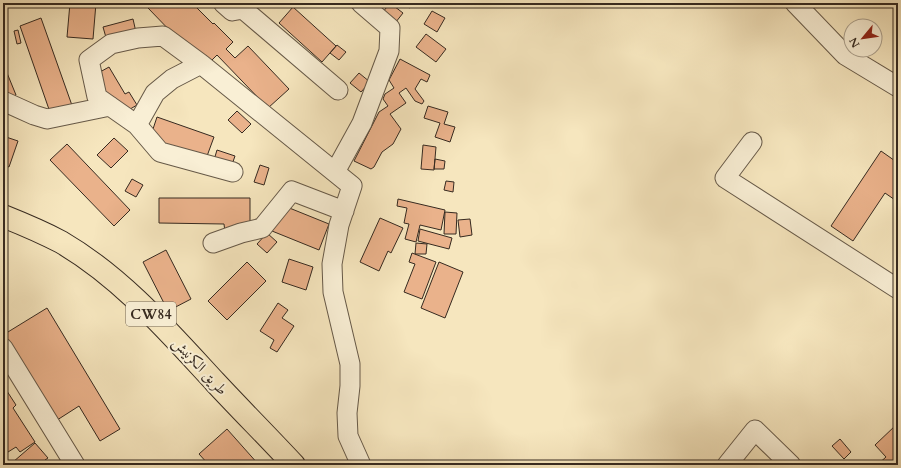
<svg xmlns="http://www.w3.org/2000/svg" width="901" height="468" font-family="Cardo,Amiri,serif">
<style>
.building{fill:#eab28b;stroke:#362a20}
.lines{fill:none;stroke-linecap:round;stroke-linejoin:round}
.street-casing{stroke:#665948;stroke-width:21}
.primary-casing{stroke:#362a20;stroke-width:24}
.street{stroke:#f9efd5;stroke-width:19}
.primary{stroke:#f6e6be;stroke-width:22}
.labels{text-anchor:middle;stroke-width:4;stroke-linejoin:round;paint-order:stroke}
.shield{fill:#f9efd5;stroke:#706556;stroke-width:1}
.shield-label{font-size:14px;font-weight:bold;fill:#362a20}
.street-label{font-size:15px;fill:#362a20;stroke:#f9efd5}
</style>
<rect width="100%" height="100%" fill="#f6e6be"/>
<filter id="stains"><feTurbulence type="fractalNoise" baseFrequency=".005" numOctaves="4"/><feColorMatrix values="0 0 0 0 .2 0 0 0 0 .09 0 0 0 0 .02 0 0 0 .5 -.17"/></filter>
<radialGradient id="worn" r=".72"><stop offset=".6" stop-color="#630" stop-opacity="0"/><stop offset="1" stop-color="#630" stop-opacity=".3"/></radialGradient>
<path class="building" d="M 70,3 L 96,3 L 93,39 L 67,37 Z
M 154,3 L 192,3 L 213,24 L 214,23 L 233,42 L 226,49 L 235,58 L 248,46 L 289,89 L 268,108 L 217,55 L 205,67 L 148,8 Z
M 359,3 L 388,3 L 374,17 Z
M 390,3 L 403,13 L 392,27 L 379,17 Z
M 402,3 L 414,3 L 410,8 Z
M 293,7 L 336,46 L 322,62 L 279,23 Z
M 432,11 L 445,18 L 437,32 L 424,24 Z
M 41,18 L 74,111 L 52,118 L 20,26 Z
M 133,19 L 138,41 L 109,48 L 103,27 Z
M 18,30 L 21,43 L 17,44 L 14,31 Z
M 426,34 L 446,49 L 436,62 L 416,47 Z
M 337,45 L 346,52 L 339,60 L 330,53 Z
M 400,59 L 430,75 L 427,82 L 421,79 L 415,89 L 424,101 L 422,104 L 415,101 L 406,88 L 399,93 L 406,103 L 390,114 L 401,129 L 393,144 L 382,152 L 374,167 L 371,169 L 354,161 L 379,112 L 388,106 L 383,99 L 385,94 L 394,88 L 389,80 Z
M 109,67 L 125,94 L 129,92 L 137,105 L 115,118 L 91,77 Z
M 5,68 L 16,95 L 3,101 L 3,69 Z
M 359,73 L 370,82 L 361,92 L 350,83 Z
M 428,106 L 448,112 L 444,124 L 455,127 L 450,142 L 435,137 L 440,123 L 424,118 Z
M 237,111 L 251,124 L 242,133 L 228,120 Z
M 157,117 L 214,137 L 203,167 L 147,147 Z
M 3,136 L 18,141 L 9,167 L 3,165 Z
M 114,138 L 128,151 L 111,168 L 97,155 Z
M 67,144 L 130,210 L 114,226 L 50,160 Z
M 423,145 L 436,147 L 434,170 L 421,169 Z
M 217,150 L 235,156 L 228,176 L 211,170 Z
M 881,151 L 898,163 L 898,202 L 885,193 L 853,241 L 831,226 Z
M 435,159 L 445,161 L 444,169 L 434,169 Z
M 260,165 L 269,168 L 264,185 L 254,182 Z
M 132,179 L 143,185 L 136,197 L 125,191 Z
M 446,181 L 454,182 L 453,192 L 444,190 Z
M 159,198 L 250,198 L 250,232 L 225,232 L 224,224 L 159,223 Z
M 398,199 L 445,210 L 441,230 L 420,225 L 416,242 L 405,239 L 409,224 L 404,223 L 407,208 L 397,206 Z
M 282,205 L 329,224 L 319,250 L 272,231 Z
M 445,212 L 457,213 L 456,234 L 444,234 Z
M 380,218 L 403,228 L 391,253 L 388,251 L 379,271 L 360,262 Z
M 470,219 L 472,235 L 460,237 L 458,220 Z
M 420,229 L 452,238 L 449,249 L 418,241 Z
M 267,233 L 277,242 L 267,253 L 257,244 Z
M 416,243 L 427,244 L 426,254 L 415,254 Z
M 166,250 L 191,299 L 168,311 L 143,262 Z
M 412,253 L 436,262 L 422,299 L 404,292 L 415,264 L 409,262 Z
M 289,259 L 313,267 L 306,290 L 282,282 Z
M 247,262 L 266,281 L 227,320 L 208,301 Z
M 439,262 L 463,272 L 445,318 L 421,308 Z
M 278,303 L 288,310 L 282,318 L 294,326 L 277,352 L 270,348 L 274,340 L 260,331 Z
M 47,308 L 120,429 L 100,441 L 79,406 L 54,422 L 3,338 L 3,335 Z
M 3,385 L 16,405 L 13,408 L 35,442 L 20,452 L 16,447 L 8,452 L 3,445 Z
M 896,425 L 898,427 L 898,465 L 877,465 L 886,457 L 875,445 Z
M 227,429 L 259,465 L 209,465 L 199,454 Z
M 840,439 L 851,452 L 844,459 L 832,446 Z
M 35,443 L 48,458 L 45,460 L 49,465 L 16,465 L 13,462 Z"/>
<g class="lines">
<defs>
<path id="street" d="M 223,3 L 232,11 L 243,9 L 338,90
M 795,3 L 845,55 L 898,87
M 3,101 L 34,115 L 47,119 L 110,106
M 137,125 L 155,93 L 172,79 L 201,64
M 752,142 L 725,178 L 898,289
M 233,172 L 160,152 L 137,125 L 97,97 L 89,60 L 111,44 L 138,38 L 163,36 L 201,64 L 352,186 L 339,225 L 332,264 L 333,292 L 350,364 L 350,386 L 347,413 L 348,436 L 361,465
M 335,172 L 362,123 L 389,51 L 390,28 L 361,3
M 213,243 L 241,233 L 262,228 L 292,191 L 344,211
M 3,348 L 75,465
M 727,465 L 755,430 L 791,465"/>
<path id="primary" d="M 3,216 C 23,224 42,232 61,242 C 121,277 168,331 215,382 C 241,410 268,437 294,465"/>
</defs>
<use href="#street" class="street-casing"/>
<use href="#primary" class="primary-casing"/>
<use href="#street" class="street"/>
<use href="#primary" class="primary"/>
</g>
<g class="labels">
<rect class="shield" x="126" y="302" width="50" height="24" rx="3"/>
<g class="shield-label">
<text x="151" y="319">CW84</text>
</g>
<g class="street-label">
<text transform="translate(200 366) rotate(47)" y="5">طريق الكرنيش</text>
</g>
</g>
<rect width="901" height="468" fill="none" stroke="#f6e6be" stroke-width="16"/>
<rect x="4" y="4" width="893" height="460" fill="none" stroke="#362a20" stroke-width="2"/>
<rect x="8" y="8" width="885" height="452" fill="none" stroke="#362a20"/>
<g transform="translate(863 38) rotate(241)"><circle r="19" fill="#f9efd5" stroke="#aba08d"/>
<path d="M0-3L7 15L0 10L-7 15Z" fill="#8f2418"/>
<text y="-6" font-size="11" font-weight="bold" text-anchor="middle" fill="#362a20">N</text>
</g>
<rect width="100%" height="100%" filter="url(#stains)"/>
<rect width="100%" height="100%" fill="url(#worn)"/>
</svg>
